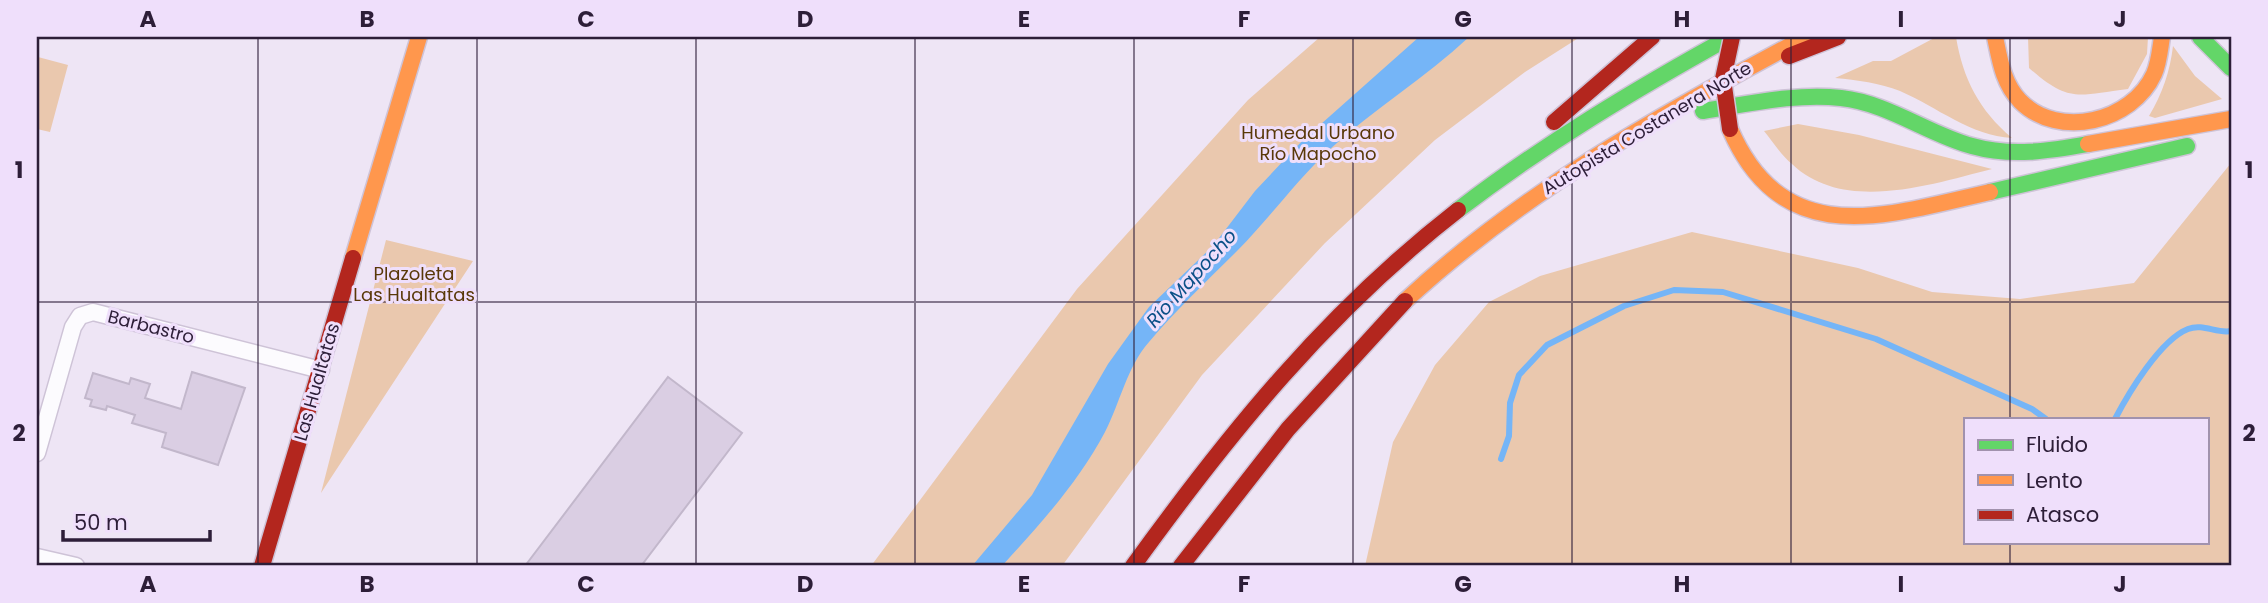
<svg xmlns="http://www.w3.org/2000/svg" width="2268" height="603" font-family="Poppins,sans-serif">
<style>
.green{fill:#eac8ae;fill-rule:evenodd}
.water{fill:#75b5f7}
.lines{fill:none;stroke-linecap:round;stroke-linejoin:round}
.stream{stroke:#75b5f7;stroke-width:6}
.building{fill:#dacee3;stroke:#c2b7cb;stroke-width:2}
.street-casing{stroke:#cec3d7;stroke-width:19}
.fast-casing{stroke:#cec3d7;stroke-width:19}
.slow-casing{stroke:#cec3d7;stroke-width:19}
.jam-casing{stroke:#cec3d7;stroke-width:19}
.street{stroke:#fcfbfe;stroke-width:16}
.fast{stroke:#63d668;stroke-width:16}
.slow{stroke:#ff974d;stroke-width:16}
.jam{stroke:#b3261e;stroke-width:16}
.jam-bridge-casing{stroke:#cec3d7;stroke-width:19;stroke-linecap:butt}
.jam-bridge{stroke:#b3261e;stroke-width:16}
.grid{fill:none;stroke:#2d1e38;stroke-width:2;stroke-opacity:0.55}
.labels{text-anchor:middle;stroke-width:6;stroke-linejoin:round;paint-order:stroke}
.street-label{font-size:18px;fill:#2d1e38;stroke:#efdffb}
.park-label{font-size:18px;fill:#593808;stroke:#efdffb}
.water-label{font-size:19px;font-style:italic;fill:#0b5088;stroke:#efdffb}
.neatline{fill:none;stroke:#2d1e38;stroke-width:2.5}
.grid-label{font-size:23px;text-anchor:middle;font-weight:bold;fill:#2d1e38}
</style>
<rect width="100%" height="100%" fill="#eee5f5"/>
<path class="green" d="M 1320,37 L 1580,37 L 1525,72 L 1435,140 L 1325,243 L 1202,375 L 1062,566 L 871,566 L 1077,289 L 1248,100 Z
M 1936,37 L 1956,37 C 1963,79 1979,110 2012,138 C 1971,136 1937,107 1900,91 C 1880,83 1857,80 1835,78 L 1873,61 L 1891,61 Z
M 2028,37 L 2148,37 L 2147,54 L 2128,89 C 2077,95 2070,104 2029,68 Z
M 2173,46 L 2195,76 L 2222,99 L 2155,118 L 2149,116 C 2162,94 2170,72 2173,46 Z
M 38,57 L 68,65 L 50,132 L 37,129 Z
M 1798,124 L 1859,135 L 1992,169 C 1932,184 1844,214 1792,164 C 1781,155 1773,142 1764,131 Z
M 2231,163 L 2231,566 L 1365,566 L 1393,442 L 1435,365 L 1489,302 L 1540,276 L 1692,232 L 1858,268 L 1932,292 L 2020,299 L 2134,283 ZM 1965,419 L 2207,419 L 2207,542 L 1965,542 Z
M 386,240 L 473,261 L 321,493 Z"/>
<path class="water" d="M 1419,37 L 1469,37 C 1425,78 1374,109 1329,150 C 1296,181 1269,219 1237,251 C 1207,281 1176,310 1149,342 C 1127,367 1120,403 1105,432 C 1078,483 1040,524 1002,566 L 972,566 L 1032,495 L 1108,364 L 1149,307 L 1213,246 L 1255,191 L 1303,140 Z"/>
<g class="lines">
<path class="stream" d="M 2115,419 C 2128,394 2160,340 2188,329 C 2203,323 2217,334 2231,331
M 1501,459 L 1509,436 L 1510,403 L 1519,375 L 1547,345 L 1624,306 L 1674,290 L 1723,292 L 1876,339 L 2032,409 L 2046,419"/>
</g>
<path class="building" d="M 192,372 L 245,388 L 218,465 L 162,447 L 166,433 L 132,423 L 135,415 L 107,406 L 106,410 L 90,406 L 92,400 L 85,398 L 93,373 L 129,384 L 131,378 L 150,384 L 145,398 L 181,409 Z
M 668,377 L 742,433 L 641,566 L 525,566 Z"/>
<g class="lines">
<defs>
<path id="street" d="M 37,453 L 73,327 L 80,316 L 93,312 L 321,370
M 37,557 L 76,566"/>
<path id="fast" d="M 2200,37 L 2231,68
M 1703,111 C 1749,104 1795,93 1841,98 C 1888,103 1928,134 1972,146 C 2011,157 2049,151 2088,144
M 1990,192 L 2187,146
M 1458,210 C 1544,144 1636,89 1730,37"/>
<path id="slow" d="M 1995,37 C 2000,61 2003,83 2020,101 C 2059,140 2132,122 2154,74 C 2159,63 2160,49 2162,37
M 1730,129 C 1784,253 1887,215 1990,192
M 2088,144 L 2231,119
M 353,258 L 419,37
M 1405,301 C 1525,190 1663,113 1806,37"/>
<path id="jam" d="M 1789,56 L 1838,37
M 1554,122 L 1652,37
M 262,566 L 353,258
M 1133,566 C 1230,432 1327,312 1458,210
M 1181,566 L 1288,429 L 1405,301"/>
</defs>
<use href="#street" class="street-casing"/>
<use href="#fast" class="fast-casing"/>
<use href="#slow" class="slow-casing"/>
<use href="#jam" class="jam-casing"/>
<use href="#street" class="street"/>
<use href="#fast" class="fast"/>
<use href="#slow" class="slow"/>
<use href="#jam" class="jam"/>
<defs>
<path id="jam-bridge" d="M 1730,129 L 1723,79 L 1732,37"/>
</defs>
<use href="#jam-bridge" class="jam-bridge-casing"/>
<use href="#jam-bridge" class="jam-bridge"/>
</g>
<path class="grid" d="M 258,37 L 258,566M 477,37 L 477,566M 696,37 L 696,566M 915,37 L 915,566M 1134,37 L 1134,566M 1353,37 L 1353,566M 1572,37 L 1572,566M 1791,37 L 1791,566M 2010,37 L 2010,419M 37,302 L 2231,302M 2010,542 L 2010,566"/>
<g class="labels">
<g class="street-label">
<text transform="translate(1647 128) rotate(-31)" y="6">Autopista Costanera Norte</text>
<text transform="translate(151 327) rotate(14)" y="6">Barbastro</text>
<text transform="translate(317 382) rotate(-74)" y="6">Las Hualtatas</text>
</g>
<g class="park-label">
<text x="1318" y="139">Humedal Urbano<tspan x="1318" dy="21">Río Mapocho</tspan></text>
<text x="414" y="280">Plazoleta<tspan x="414" dy="21">Las Hualtatas</tspan></text>
</g>
<g class="water-label">
<text transform="translate(1191 278) rotate(-48)" y="7">Río Mapocho</text>
</g>
</g>
<rect width="2268" height="603" fill="none" stroke="#efdffb" stroke-width="77"/>
<rect x="1964" y="418" width="245" height="126" fill="#efdffb" stroke="#a192ad" stroke-width="2"/>
<rect x="1978" y="440" width="35" height="10" fill="#63d668" stroke="#a192ad" stroke-width="2"/>
<text x="2026" y="452" font-size="21" fill="#2d1e38">Fluido</text>
<rect x="1978" y="475" width="35" height="10" fill="#ff974d" stroke="#a192ad" stroke-width="2"/>
<text x="2026" y="488" font-size="21" fill="#2d1e38">Lento</text>
<rect x="1978" y="510" width="35" height="10" fill="#b3261e" stroke="#a192ad" stroke-width="2"/>
<text x="2026" y="522" font-size="21" fill="#2d1e38">Atasco</text>
<path d="M63 530v10h147v-10" fill="none" stroke="#2d1e38" stroke-width="3.5"/>
<text x="74" y="530" font-size="21" fill="#2d1e38" stroke="#efdffb" stroke-width="5" paint-order="stroke">50 m</text>
<rect x="38" y="38" width="2192" height="526" class="neatline"/>
<g class="grid-label">
<text x="148" y="27">A</text>
<text x="367" y="27">B</text>
<text x="586" y="27">C</text>
<text x="805" y="27">D</text>
<text x="1024" y="27">E</text>
<text x="1244" y="27">F</text>
<text x="1463" y="27">G</text>
<text x="1682" y="27">H</text>
<text x="1901" y="27">I</text>
<text x="2120" y="27">J</text>
<text x="19" y="178">1</text>
<text x="2249" y="178">1</text>
<text x="19" y="441">2</text>
<text x="2249" y="441">2</text>
<text x="148" y="592">A</text>
<text x="367" y="592">B</text>
<text x="586" y="592">C</text>
<text x="805" y="592">D</text>
<text x="1024" y="592">E</text>
<text x="1244" y="592">F</text>
<text x="1463" y="592">G</text>
<text x="1682" y="592">H</text>
<text x="1901" y="592">I</text>
<text x="2120" y="592">J</text>
</g>
</svg>
